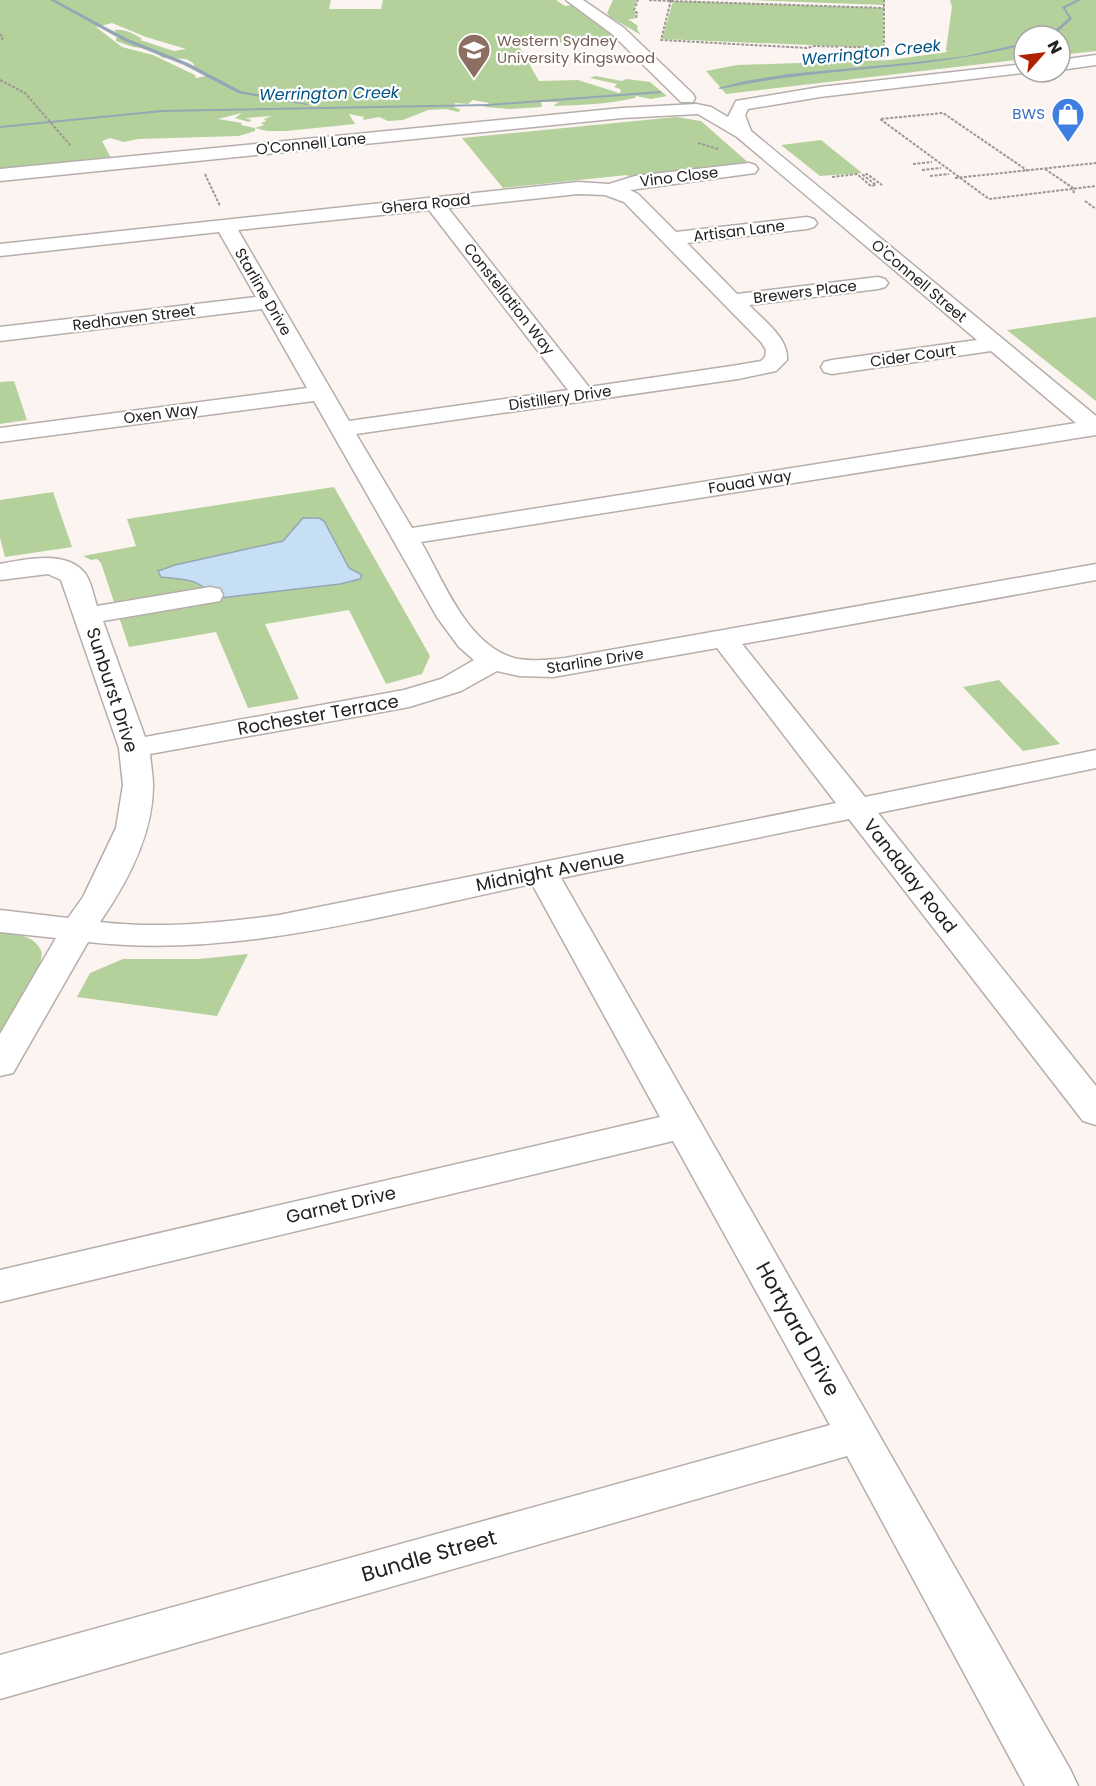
<svg xmlns="http://www.w3.org/2000/svg" width="1096" height="1786" font-family="Poppins,sans-serif">
<style>
.green{fill:#b5d19b;fill-rule:evenodd}
.water{fill:#c6dff4;stroke:#95a6b4;stroke-width:1.5}
.lines{fill:none;stroke-linecap:round;stroke-linejoin:round}
.stream{fill:#95a6b4;fill-rule:evenodd}
.minor-casing{stroke:#b5aeab;stroke-width:3}
.path{stroke:#9c9694;stroke-width:2;stroke-dasharray:3 1.5;stroke-linecap:butt}
.minor{fill:#fff;fill-rule:evenodd}
.labels{text-anchor:middle;stroke-width:4.5;stroke-linejoin:round;paint-order:stroke}
.far-education-label{font-size:15px;fill:#785e54;stroke:#fff;text-anchor:start}
.far-shop-label{font-size:15px;fill:#366cbe;stroke:#fff;text-anchor:end}
.far-street-label{font-size:15px;fill:#23201f;stroke:#fff}
.far-water-label{font-size:16px;font-style:italic;fill:#015281;stroke:#fff}
.street-label{font-size:18px;fill:#23201f;stroke:#fff}
.near-street-label{font-size:21px;fill:#23201f;stroke:#fff}
</style>
<rect width="100%" height="100%" fill="#fbf4f1"/>
<path class="green" d="M 0,0 L 331,0 L 329,9 L 381,9 L 383,0 L 556,0 L 565,6 L 572,5 L 615,38 L 519,46 L 539,81 L 578,80 L 619,93 L 621,92 L 620,89 L 614,87 L 617,84 L 590,78 L 595,76 L 622,81 L 626,79 L 650,82 L 667,96 L 651,99 L 636,96 L 635,98 C 608,104 582,105 555,106 L 554,105 L 559,102 L 541,102 L 542,107 L 510,109 L 484,107 L 489,103 L 473,100 L 468,104 L 455,103 L 454,107 L 461,110 L 458,112 L 446,109 L 428,110 L 403,120 L 388,121 L 379,117 L 363,120 L 364,117 L 349,114 L 355,124 L 286,131 L 267,131 L 255,128 L 264,125 L 261,123 L 266,121 L 264,119 L 272,116 L 245,118 L 252,120 L 249,122 L 235,118 L 242,113 L 218,119 L 242,123 L 241,125 L 255,128 L 255,131 L 239,136 L 138,139 L 124,142 L 110,138 L 102,141 L 111,158 L 0,169 ZM 112,23 L 146,37 L 186,49 L 174,51 L 140,40 L 142,39 C 133,33 125,29 114,30 L 119,37 L 116,38 L 116,41 L 133,47 L 151,49 L 163,58 L 186,59 L 193,63 L 195,68 L 211,75 L 196,78 L 195,75 L 153,55 L 122,47 L 96,27 Z
M 613,0 L 637,0 L 633,10 L 636,13 L 634,19 L 628,19 L 638,26 L 637,29 L 641,35 L 610,17 L 607,13 Z
M 748,0 L 883,0 L 884,5 Z
M 950,0 L 1096,0 L 1096,51 L 1060,55 L 1060,36 L 1024,36 L 1024,59 L 726,94 L 706,71 L 737,65 L 890,60 L 947,52 L 946,49 L 952,7 Z
M 673,1 L 883,8 L 883,48 L 662,39 Z
M 676,117 L 701,121 L 751,165 L 632,179 L 627,175 L 503,188 L 462,138 Z
M 821,140 L 862,173 L 820,176 L 781,145 Z
M 1096,317 L 1096,401 L 1007,330 Z
M 14,381 L 27,420 L 0,424 L 0,382 Z
M 334,487 L 430,656 L 422,674 L 386,684 L 349,610 L 265,624 L 299,699 L 248,708 L 216,632 L 129,647 L 101,563 L 97,559 L 91,560 L 83,556 L 136,546 L 127,519 Z
M 53,492 L 72,547 L 5,557 L 0,538 L 0,500 Z
M 999,680 L 1060,744 L 1023,751 L 963,687 Z
M 0,932 C 16,934 36,935 42,953 L 40,965 L 0,1033 Z
M 248,954 L 217,1016 L 77,997 L 90,973 L 123,959 L 199,959 Z"/>
<path class="water" d="M 303,518 L 319,518 L 324,521 L 349,568 L 362,575 L 360,579 L 340,584 L 212,599 C 201,577 183,580 161,577 L 158,571 L 175,565 L 283,541 Z"/>
<g class="lines">
<path class="stream" d="M 50,0 L 55,0 L 128,39 L 188,63 L 241,91 L 308,104 L 306,105 L 238,93 L 184,65 L 124,41 Z
M 1076,0 L 1081,0 L 1065,8 L 1072,19 L 1053,36 L 1048,36 L 1069,18 L 1062,7 Z
M 1024,43 L 1024,45 C 923,71 821,67 720,89 L 718,88 L 745,81 L 788,74 L 907,63 L 966,56 Z
M 660,91 L 662,93 L 488,106 L 162,112 L 0,128 L 0,126 L 162,110 L 488,104 Z"/>
<defs>
<path id="minor" d="M 566,0 L 583,0 L 624,28 L 693,94 L 695,98 L 693,102 L 681,102 L 612,34 Z
M 1096,55 L 1096,65 L 1060,70 L 1060,60 Z
M 1024,64 L 1024,72 L 1030,72 L 820,97 L 748,109 L 745,115 L 751,131 L 1096,416 L 1096,435 L 421,542 C 444,581 466,644 514,658 C 530,662 549,660 565,658 L 1096,564 L 1096,580 L 742,644 L 865,797 L 1096,750 L 1096,768 L 878,813 L 1096,1086 L 1096,1125 L 1083,1121 L 849,819 L 561,878 L 1070,1769 L 1078,1786 L 1025,1786 L 847,1456 L 0,1699 L 0,1655 L 830,1425 L 673,1141 L 0,1302 L 0,1270 L 660,1117 L 532,884 C 387,914 236,959 88,942 L 13,1073 L 0,1076 L 0,1034 L 56,938 L 0,932 L 0,910 L 68,918 L 83,897 L 116,828 L 123,785 L 119,748 L 61,580 L 48,574 L 0,580 L 0,564 C 24,560 63,550 83,571 C 91,579 93,595 97,606 L 210,587 L 220,589 L 223,595 L 220,601 L 103,621 L 145,737 L 404,690 L 441,679 L 474,660 L 459,647 L 437,617 L 314,401 L 0,442 L 0,428 L 307,388 L 262,309 L 0,341 L 0,327 L 256,297 L 219,232 L 0,256 L 0,244 L 578,182 L 609,184 L 635,176 L 749,163 L 755,165 L 758,169 L 755,173 L 630,190 L 638,194 L 676,232 L 807,217 L 814,219 L 817,223 L 814,227 L 807,229 L 687,243 L 737,294 L 878,277 L 885,279 L 888,283 L 885,287 L 878,289 L 749,305 C 763,320 789,338 787,360 L 776,371 L 738,379 L 356,434 L 412,528 L 1076,423 L 991,351 L 832,374 L 824,372 L 821,367 L 824,362 L 832,360 L 977,340 L 737,137 L 698,114 L 622,118 L 0,181 L 0,169 L 622,108 L 696,104 L 711,107 L 728,117 L 736,101 L 820,87 ZM 578,194 L 605,195 L 624,202 L 761,342 L 766,350 L 765,357 L 761,361 L 738,365 L 589,387 L 448,208 ZM 429,210 L 568,390 L 349,421 L 238,230 ZM 717,648 L 836,803 L 279,915 C 221,923 158,929 100,922 C 127,883 153,835 153,786 C 153,776 151,765 150,754 L 409,707 L 461,691 L 497,671 L 519,676 L 553,677 Z"/>
</defs>
<use href="#minor" class="minor-casing"/>
<path class="path" d="M 649,0 L 671,1
M 671,0 L 661,40 L 807,48 L 814,46 L 884,48 L 884,0
M 671,1 L 884,8
M 636,18 L 637,13 L 634,10 L 638,0
M 0,34 L 3,38 L 0,41
M 0,80 L 25,93 L 71,146
M 698,143 L 718,149
M 913,164 L 932,162
M 1045,169 L 1073,188 L 1074,194
M 922,170 L 941,168
M 1028,171 L 943,113 L 880,119 L 989,199 L 1096,186
M 205,174 L 220,206
M 930,176 L 949,174
M 832,177 L 857,174 L 871,186 L 876,185 L 863,175 L 867,174 L 882,185
M 955,178 L 1096,163
M 1085,201 L 1096,209"/>
<use href="#minor" class="minor"/>
</g>
<defs>
<symbol id="university-pin" viewBox="-11 -11 22 30"><path d="M0 17L-7.5 6A9.5 9.5 0 1 1 7.5 6Z" fill="#8d6e63" stroke="#fff"/><path d="M0-5L7-2L0 1L-7-2ZM-4 1L0 2.5L4 1V4Q0 6-4 4Z" fill="#fff"/></symbol>
<symbol id="shop-pin" viewBox="-11 -11 22 30"><path d="M0 17L-7.5 6A9.5 9.5 0 1 1 7.5 6Z" fill="#3f7fe0" stroke="#fff"/><path d="M-5-2.5h2.3a2.7 3.5 0 0 1 5.4 0H5L5.5 6h-11ZM-1.5-2.5h3a1.5 2.3 0 0 0-3 0Z" fill="#fff"/></symbol>
</defs>
<g fill-rule="evenodd">
<use href="#university-pin" x="455" y="31" width="38" height="52"/>
<use href="#shop-pin" x="1049" y="95" width="38" height="52"/>
</g>
<g class="labels">
<g class="far-education-label">
<text x="497" y="46">Western Sydney<tspan x="497" dy="17">University Kingswood</tspan></text>
</g>
<g class="far-shop-label">
<text x="1045" y="119">BWS</text>
</g>
<g class="far-street-label">
<text transform="translate(311 144) rotate(-6)" y="5">O'Connell Lane</text>
<text transform="translate(679 177) rotate(-7)" y="5">Vino Close</text>
<text transform="translate(426 204) rotate(-6)" y="5">Ghera Road</text>
<text transform="translate(739 231) rotate(-7)" y="5">Artisan Lane</text>
<text transform="translate(919 281) rotate(40)" y="5">O'Connell Street</text>
<text transform="translate(263 292) rotate(60)" y="5">Starline Drive</text>
<text transform="translate(805 292) rotate(-7)" y="5">Brewers Place</text>
<text transform="translate(509 299) rotate(52)" y="5">Constellation Way</text>
<text transform="translate(134 318) rotate(-7)" y="5">Redhaven Street</text>
<text transform="translate(913 356) rotate(-8)" y="5">Cider Court</text>
<text transform="translate(560 398) rotate(-8)" y="5">Distillery Drive</text>
<text transform="translate(161 414) rotate(-7)" y="5">Oxen Way</text>
<text transform="translate(750 482) rotate(-9)" y="5">Fouad Way</text>
<text transform="translate(595 661) rotate(-9)" y="5">Starline Drive</text>
</g>
<g class="far-water-label">
<text transform="translate(871 52) rotate(-6)" y="6">Werrington Creek</text>
<text transform="translate(329 93) rotate(-1)" y="6">Werrington Creek</text>
</g>
<g class="street-label">
<text transform="translate(112 690) rotate(72)" y="6">Sunburst Drive</text>
<text transform="translate(318 715) rotate(-10)" y="6">Rochester Terrace</text>
<text transform="translate(550 871) rotate(-11)" y="6">Midnight Avenue</text>
<text transform="translate(910 876) rotate(52)" y="6">Vandalay Road</text>
<text transform="translate(341 1205) rotate(-13)" y="6">Garnet Drive</text>
</g>
<g class="near-street-label">
<text transform="translate(798 1329) rotate(61)" y="7">Hortyard Drive</text>
<text transform="translate(429 1556) rotate(-16)" y="7">Bundle Street</text>
</g>
</g>
<g transform="translate(1042 54) rotate(62)"><circle r="28" fill="#ffffff" stroke="#a7a6a5" stroke-width="1.5"/>
<path d="M0-4.5L10 22L0 15L-10 22Z" fill="#af2200"/>
<text y="-9" font-size="16" font-weight="bold" text-anchor="middle" fill="#23201f">N</text>
</g>
</svg>
